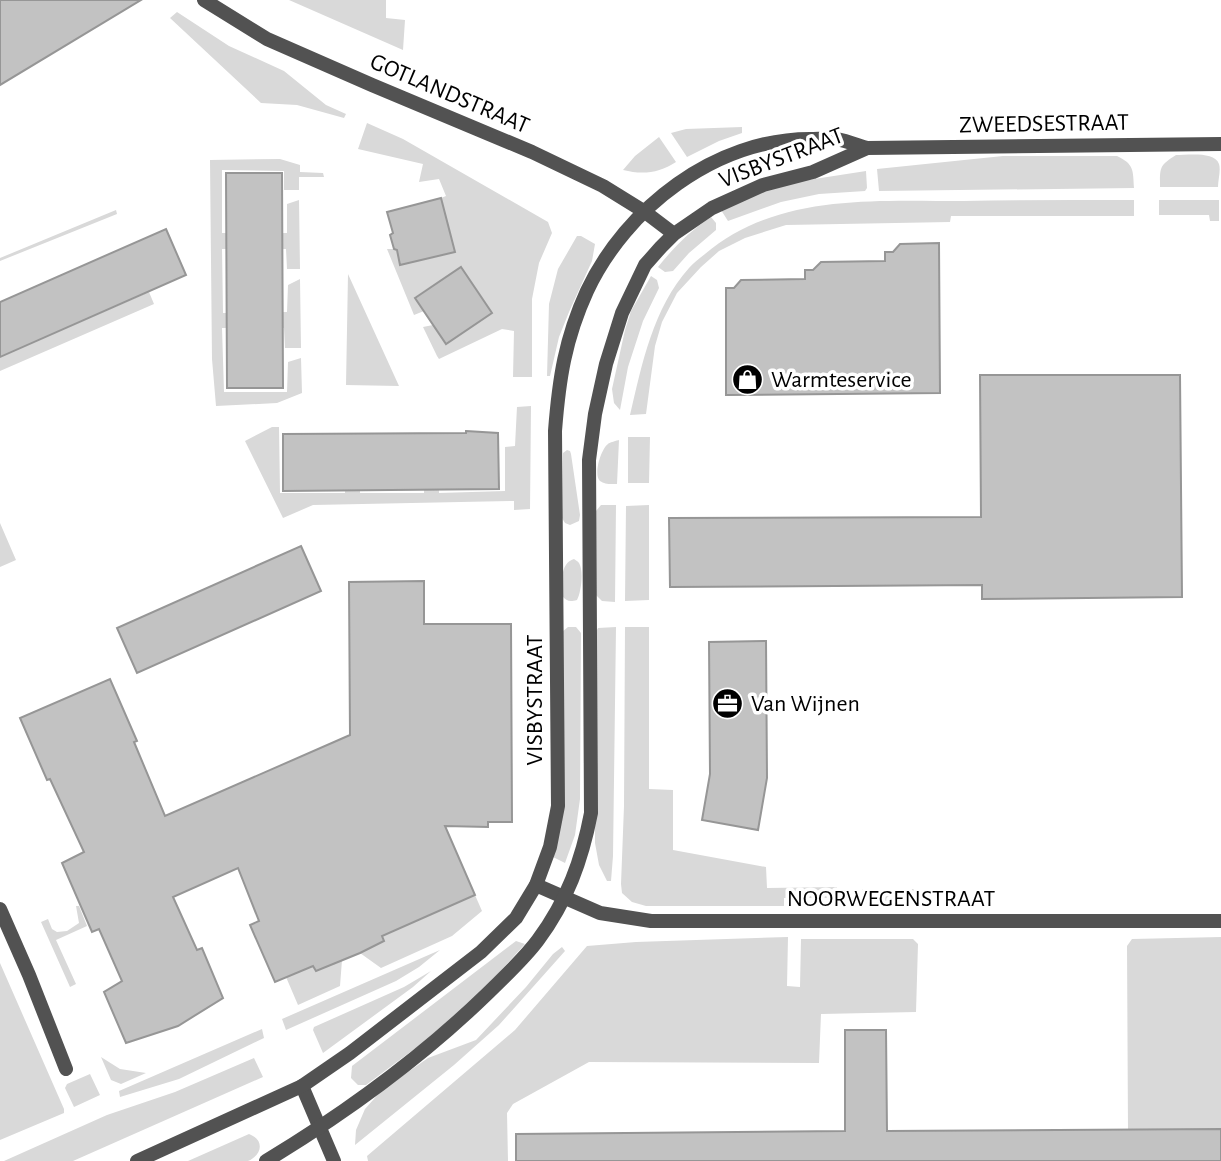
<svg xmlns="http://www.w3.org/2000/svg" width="1221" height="1161" font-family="'Alegreya Sans',sans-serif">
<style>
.green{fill:#d9d9d9}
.building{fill:#c2c2c2;stroke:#969696;stroke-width:2}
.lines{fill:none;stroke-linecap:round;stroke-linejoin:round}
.minor{stroke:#525252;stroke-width:14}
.tertiary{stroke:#525252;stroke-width:14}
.labels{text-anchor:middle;stroke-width:7;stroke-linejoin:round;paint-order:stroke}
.street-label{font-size:24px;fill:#000;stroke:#fff}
.poi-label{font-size:24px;fill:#000;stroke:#fff;text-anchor:start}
</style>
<rect width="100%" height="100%" fill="#fff"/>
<path class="green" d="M 289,0 L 386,0 L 386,18 L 405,20 L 403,50 Z
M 177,12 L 229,46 L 284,71 L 326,105 L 346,114 L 344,118 L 297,105 L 261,103 L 170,18 Z
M 367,123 L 403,139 L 548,222 L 552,233 L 539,263 L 532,299 L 532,377 L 513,377 L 514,331 L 502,329 L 439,359 L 437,356 L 423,327 L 433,325 L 446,344 L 492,312 L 461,267 L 415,297 L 424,311 L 414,315 L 387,249 L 397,249 L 401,265 L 454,252 L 441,198 L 446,196 L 439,179 L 419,182 L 423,164 L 358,149 Z
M 742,127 L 742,133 L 719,141 L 687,157 L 671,133 L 686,129 Z
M 659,137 L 676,162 C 659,173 643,175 623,170 L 635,156 Z
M 1176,155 C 1187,155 1215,151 1219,164 C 1221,170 1218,180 1218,187 L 1160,187 C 1160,167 1159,166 1176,155 Z
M 1003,156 L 1117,156 C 1134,164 1133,170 1134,188 L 879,191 L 877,169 Z
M 280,159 L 300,165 L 300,172 L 323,173 L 324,177 L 299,177 L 299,190 L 284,190 L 284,171 L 222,170 L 222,233 L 287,233 L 287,204 L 299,200 L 300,269 L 287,269 L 286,249 L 222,249 L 223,313 L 287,312 L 288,285 L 300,279 L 301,348 L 285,348 L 284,328 L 222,328 L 224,392 L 287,392 L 288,362 L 301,358 L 302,393 L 277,403 L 216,406 L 212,359 L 210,160 Z
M 866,171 L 867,188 L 865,191 L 819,194 L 781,202 L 728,221 L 721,210 L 766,190 L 795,182 Z
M 1134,200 L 1134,216 L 951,216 L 950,222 L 786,225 L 745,238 L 719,251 L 701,267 L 677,293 L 662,322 L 655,346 L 646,414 L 630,415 C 642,364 653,308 689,268 C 693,263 699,259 705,254 C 776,193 876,201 964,201 C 1020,200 1077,200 1134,200 Z
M 1159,200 L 1219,200 L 1219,221 L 1210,221 L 1209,215 L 1159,215 Z
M 116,210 L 117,214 L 0,261 L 0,258 Z
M 711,217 L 716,223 L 716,230 L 689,253 L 673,271 L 665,272 L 658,267 C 675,246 689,232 711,217 Z
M 577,236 L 581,236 L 595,244 L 592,261 L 569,312 L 559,337 L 550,376 L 547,376 L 549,304 L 558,269 Z
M 348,274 L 399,386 L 346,385 Z
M 651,276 L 657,280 L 659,288 L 643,321 L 628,367 L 620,410 L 614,403 L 612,389 L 625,330 L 631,311 Z
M 149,292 L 154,304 L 0,371 L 0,357 Z
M 531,406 L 530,509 L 514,510 L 514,501 L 313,505 L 283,518 L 245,441 L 272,427 L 279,427 L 280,493 L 345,493 L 344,438 L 360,437 L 360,493 L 424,493 L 425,433 L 437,434 L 439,493 L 505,491 L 505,447 L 515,446 L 517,407 Z
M 628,437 L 650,437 L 649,483 L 628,483 Z
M 619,440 L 617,484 C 612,484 605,485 600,481 C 593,475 601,449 608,444 C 608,443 618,440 619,440 Z
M 567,450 L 570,451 L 571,454 L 580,515 L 579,521 L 570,525 L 565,523 L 562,518 L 563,453 Z
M 601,505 L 616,505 L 615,602 L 602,601 L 595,594 L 596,511 Z
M 649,505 L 649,600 L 625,601 L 626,506 Z
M 0,523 L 16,560 L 0,567 Z
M 574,559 C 575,560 578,561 579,563 C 584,571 581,593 577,600 C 569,602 567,601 562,596 C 563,582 559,564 574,559 Z
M 568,627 L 576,627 L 581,633 L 580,799 L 575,835 L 565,863 L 553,857 L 562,632 Z
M 616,627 L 613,856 L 611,881 L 607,881 L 599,865 L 595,843 L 595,634 L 598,628 Z
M 625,627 L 649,627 L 649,789 L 673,790 L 673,850 L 766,867 L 767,888 L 837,887 L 838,899 L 830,905 L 829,898 L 784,898 L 784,906 L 646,906 L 632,902 L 622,893 L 621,884 L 624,806 Z
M 862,889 L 914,889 L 915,905 L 869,906 L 862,900 Z
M 475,895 L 482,911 L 452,936 L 381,968 L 360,953 L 384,941 L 382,936 Z
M 76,906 L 79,906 L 87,926 L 56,940 L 76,984 L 70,987 L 41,922 L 48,919 L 52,929 L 57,932 L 67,931 L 79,923 Z
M 788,937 L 787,986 L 800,987 L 801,939 L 913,939 L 918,944 L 916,1012 L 821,1014 L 819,1063 L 589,1062 L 513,1104 L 507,1113 L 508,1161 L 368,1161 L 367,1156 L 515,1030 L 587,946 L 636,942 Z
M 1221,937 L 1221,1129 L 1128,1130 L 1127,946 L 1132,939 Z
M 516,941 L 525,944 L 478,996 L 417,1047 L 366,1085 L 358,1085 L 351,1078 L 352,1066 Z
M 562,947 L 565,951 L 499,1025 L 454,1065 L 355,1145 L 356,1130 L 365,1109 L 381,1091 L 428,1058 L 476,1040 L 526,987 L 553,954 Z
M 440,950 L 419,967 L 396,981 L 286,1030 L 282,1019 Z
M 342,960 L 340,986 L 298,1005 L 286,977 L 313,966 L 316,971 Z
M 0,963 L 64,1109 L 64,1113 L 0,1140 Z
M 431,971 L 413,987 L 323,1053 L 313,1030 L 314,1027 L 404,987 Z
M 262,1029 L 264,1038 L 179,1079 L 120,1097 L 119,1091 Z
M 101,1057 L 120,1069 L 146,1073 L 121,1084 L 111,1080 Z
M 254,1058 L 263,1077 L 73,1161 L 4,1161 L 107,1115 L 175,1092 Z
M 90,1074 L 100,1095 L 74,1107 L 65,1088 L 67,1084 Z
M 249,1134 C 265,1140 262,1155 248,1161 L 188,1161 Z"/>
<path class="building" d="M 0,0 L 141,0 L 0,85 Z
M 226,173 L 282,173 L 283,388 L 227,388 Z
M 441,198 L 455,252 L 400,265 L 397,250 L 394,249 L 390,235 L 393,233 L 387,212 Z
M 166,229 L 186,275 L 0,357 L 0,302 Z
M 939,243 L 940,393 L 726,395 L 726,288 L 734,288 L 741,280 L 805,279 L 805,270 L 813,270 L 821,262 L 885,261 L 885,252 L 893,252 L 900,244 Z
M 461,267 L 492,313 L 446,344 L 415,298 Z
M 980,375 L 1180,375 L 1182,597 L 982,599 L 982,585 L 670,587 L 669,518 L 981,517 Z
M 466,431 L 498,433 L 499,489 L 283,491 L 283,434 L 466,433 Z
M 301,546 L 321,591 L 137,673 L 117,628 Z
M 424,581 L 424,624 L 511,624 L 512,822 L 488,822 L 488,827 L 445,826 L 475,895 L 382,936 L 384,941 L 360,953 L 316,971 L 313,966 L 275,982 L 250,925 L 259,921 L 238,868 L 173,897 L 197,950 L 202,948 L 223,998 L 178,1026 L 126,1043 L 104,992 L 122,981 L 99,929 L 92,932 L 62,863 L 84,852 L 50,779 L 47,780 L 20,718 L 110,679 L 137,741 L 134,742 L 165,816 L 350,735 L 349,582 Z
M 766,641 L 767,778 L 758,830 L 702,820 L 710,774 L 709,642 Z
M 845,1030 L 886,1030 L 887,1131 L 1221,1129 L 1221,1161 L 516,1161 L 516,1134 L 845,1131 Z"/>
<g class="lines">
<path class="minor" d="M 536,885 L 600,913 L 651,921 L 1221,921
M 0,909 L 29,975 L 66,1069
M 302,1086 L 334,1161"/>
<path class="tertiary" d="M 204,0 L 267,39 L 372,85 L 532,152 L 603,186 L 645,212 L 674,234
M 137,1161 L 302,1086 L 350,1053 L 481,952 L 516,918 L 536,885 L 550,847 L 558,806 L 555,431 C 559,379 565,339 587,291 C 626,208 715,139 810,139 C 818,139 828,138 836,139 C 847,141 857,145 867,148 L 1221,144
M 266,1161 C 347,1112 419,1060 487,994 C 504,977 524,959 538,940 C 567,901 582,860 591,813 L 589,460 L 595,414 L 606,364 L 622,313 L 645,265 L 661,247 L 674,234 L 712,208 L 763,185 L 813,172 L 867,148"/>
</g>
<defs>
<symbol id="shop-disc" viewBox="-11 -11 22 22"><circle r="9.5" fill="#000" stroke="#fff"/><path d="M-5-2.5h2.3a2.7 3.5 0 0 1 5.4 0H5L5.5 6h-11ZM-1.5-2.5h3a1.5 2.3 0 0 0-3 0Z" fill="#fff"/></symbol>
<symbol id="office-disc" viewBox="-11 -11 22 22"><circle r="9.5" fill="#000" stroke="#fff"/><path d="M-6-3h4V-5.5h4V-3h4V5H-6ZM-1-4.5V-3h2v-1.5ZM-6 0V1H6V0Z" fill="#fff"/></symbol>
</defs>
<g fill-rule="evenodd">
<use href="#shop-disc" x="730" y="362" width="35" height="35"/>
<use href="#office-disc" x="710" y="686" width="35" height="35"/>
</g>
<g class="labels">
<g class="street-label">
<text transform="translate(450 93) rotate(23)" y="8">GOTLANDSTRAAT</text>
<text transform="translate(1044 123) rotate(-1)" y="8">ZWEEDSESTRAAT</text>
<text transform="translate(781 157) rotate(-21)" y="8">VISBYSTRAAT</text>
<text transform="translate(534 700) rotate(-90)" y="8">VISBYSTRAAT</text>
<text x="891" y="906">NOORWEGENSTRAAT</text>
</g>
<g class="poi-label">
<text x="771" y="387">Warmteservice</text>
<text x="751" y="711">Van Wijnen</text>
</g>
</g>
</svg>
